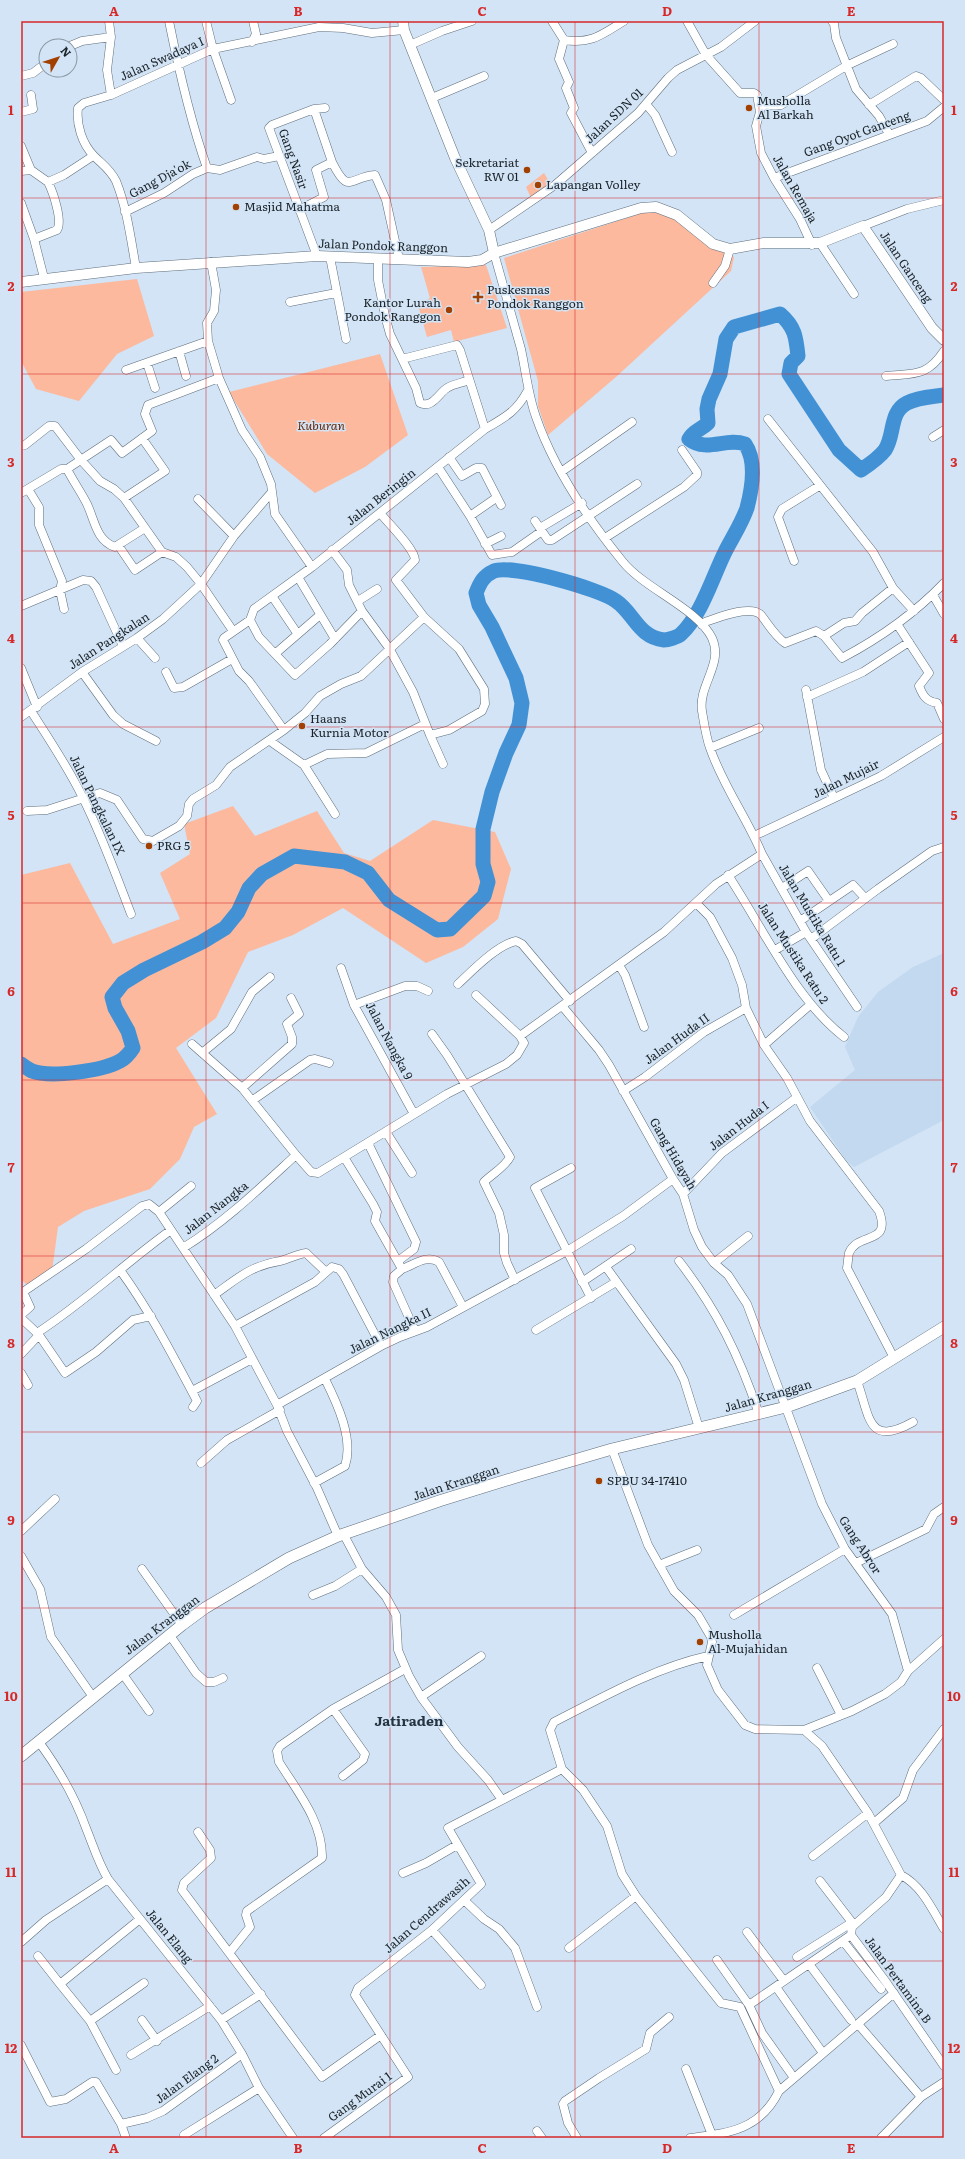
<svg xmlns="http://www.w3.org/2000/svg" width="965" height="2159" font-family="Literata,serif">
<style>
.built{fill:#c3d9f0}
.green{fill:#fcb99e}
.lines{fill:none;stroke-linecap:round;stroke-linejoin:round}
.river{stroke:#4291d5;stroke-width:15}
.minor-casing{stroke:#5f6e7d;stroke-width:9}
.tertiary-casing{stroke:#5f6e7d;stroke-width:11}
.secondary-casing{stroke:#5f6e7d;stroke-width:12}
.minor{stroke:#fff;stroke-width:8}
.tertiary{stroke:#fff;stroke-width:10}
.secondary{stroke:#fff;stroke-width:11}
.grid{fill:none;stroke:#d62828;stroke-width:1;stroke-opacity:0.55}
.poi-dot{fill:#a24002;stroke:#d2e4f5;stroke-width:1.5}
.labels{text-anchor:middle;stroke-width:3;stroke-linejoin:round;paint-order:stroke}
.street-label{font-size:12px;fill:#1b2228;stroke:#d2e4f5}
.poi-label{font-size:12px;fill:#1b2228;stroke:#d2e4f5;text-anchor:start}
.park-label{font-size:12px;font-style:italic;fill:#6a2d10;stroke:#d2e4f5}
.quarter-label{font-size:14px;font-weight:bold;fill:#263441;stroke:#d2e4f5}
.neatline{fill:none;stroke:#d62828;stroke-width:1.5}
.grid-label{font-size:13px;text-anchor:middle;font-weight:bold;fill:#d62828}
</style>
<rect width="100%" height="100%" fill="#d2e4f5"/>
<path class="built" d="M 944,953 L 944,1120 L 854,1167 L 846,1160 L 810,1107 L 855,1070 L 845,1047 L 858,1017 L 878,992 L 913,967 Z"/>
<path class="green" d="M 544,173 L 550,183 L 531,198 L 526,187 Z
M 651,210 L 683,222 L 710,246 L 734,257 L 731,271 L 616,377 L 548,435 L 538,406 L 538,381 L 504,258 Z
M 486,265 L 507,328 L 454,342 L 451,330 L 427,337 L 418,305 L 430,298 L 421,267 Z
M 137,279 L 154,336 L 117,354 L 79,401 L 36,389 L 21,361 L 21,292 Z
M 380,354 L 408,435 L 365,467 L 315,493 L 267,454 L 229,392 Z
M 233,806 L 255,836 L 317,811 L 344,853 L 370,861 L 433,820 L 495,832 L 511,869 L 498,919 L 463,947 L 426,963 L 343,908 L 293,935 L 248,952 L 216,1018 L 176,1048 L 217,1114 L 194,1127 L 180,1159 L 150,1189 L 84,1211 L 58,1227 L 52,1271 L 28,1286 L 21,1279 L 21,875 L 70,863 L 113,944 L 180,919 L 160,873 L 190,854 L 184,824 Z"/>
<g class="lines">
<path class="river" d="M 21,1064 C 24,1066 28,1069 32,1071 C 50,1078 102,1071 120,1061 C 126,1058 129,1054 133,1048 L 128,1031 L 115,1008 L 112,997 L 123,983 L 144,970 L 202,942 L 225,928 L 238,912 L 249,888 L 262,874 L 294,856 L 345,862 L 368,873 L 389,900 L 437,930 L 450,929 L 484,896 L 488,882 L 483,864 L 483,829 L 492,792 L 506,753 L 519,725 L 522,703 L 516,678 L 492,627 L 479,605 L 476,593 C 480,583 483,576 494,571 C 512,564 600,589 616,601 C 634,613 638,637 664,640 C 668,640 678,637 681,634 C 701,616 713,576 725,552 C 732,538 742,523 747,508 C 752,489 757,461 745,444 C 726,437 707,453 689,439 C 693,431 702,429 708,423 L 707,409 L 709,399 L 720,374 L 726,339 L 734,327 L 780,314 C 795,327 796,337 798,356 L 791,363 L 789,374 L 839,450 L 861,470 C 870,464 879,458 885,450 C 895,435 889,412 907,403 C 919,397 932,397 944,395"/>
<defs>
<path id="minor" d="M 109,21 L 111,37 L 107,70 L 111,95
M 169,21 C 179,71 190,120 207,168
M 206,21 L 213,49 L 231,100
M 552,21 L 564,40 C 592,44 601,35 624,21
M 687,21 L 706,55 L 740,93 L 754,93 L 757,95 L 760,112 L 756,126 L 761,153 L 774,178 L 800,219 L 812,245
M 832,21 L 834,24 L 836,38 L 856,89 L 879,116 L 889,134
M 564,40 L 559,59 L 569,82 L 566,88 L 574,108 L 571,113 L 592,153
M 252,42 L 256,34 L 253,21
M 410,45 L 442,31 L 472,21
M 70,46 L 82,41 L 111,37
M 21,76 L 33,73 L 46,63
M 432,98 L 484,76
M 646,104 L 655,115 L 672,152
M 869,105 L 916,76 L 921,78 L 944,100
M 760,106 L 781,105 L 846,66 L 893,44
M 314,109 L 332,162
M 21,112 L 33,109 L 31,95
M 21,146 L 31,170
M 21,171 L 31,170 L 48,182 L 64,175 L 93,156
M 774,178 L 927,121 L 944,107
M 21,203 L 34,239
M 299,210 L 324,197 L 316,170 L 332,162 C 349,196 349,177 375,175 L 386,200 L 399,259
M 125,212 L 164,193 L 193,174 L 207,168 L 220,170 L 257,157 L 264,159 L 279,156
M 863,226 L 907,209 L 944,200
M 489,230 L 555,185 L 638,113 L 668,78 L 677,70 L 721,47 L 755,21
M 820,243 L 854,294
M 494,253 C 503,285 512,317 521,349 C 526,372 528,395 536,417 C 554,469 588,519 623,562 C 645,589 698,609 712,638 C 724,664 698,685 702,711 C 704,723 706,737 710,748 C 723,786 747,818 762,854 L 716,884 L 664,932 L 520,1036
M 317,256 L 269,128 L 272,125 L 314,109 L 325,108
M 330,257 L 346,339
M 378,258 L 378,280 L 385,316 L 390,334 L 416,388 L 420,403 C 432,409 439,393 447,388 C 453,384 462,383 469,380
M 211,262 L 216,290 L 214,311 L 207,323 L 208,341 L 219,378 L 242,430 L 260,457 L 271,484 L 275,514 L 312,567 L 485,429 C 506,417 517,411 528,390
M 136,268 C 131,240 127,208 116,181 C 110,169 103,165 94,156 C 82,144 76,124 78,108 L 84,103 L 111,95 L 213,49 L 319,27 L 343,28 L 372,33 L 404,30
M 44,278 L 34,239 L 57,230 C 63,221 53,192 48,182
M 713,283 L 725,266 L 730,249
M 290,302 L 336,293
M 179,351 L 186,376
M 402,359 L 457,345 L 460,350 L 485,429
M 147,363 L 155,388
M 126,370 L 208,341
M 886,376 C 914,373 927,377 944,351
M 768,419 L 873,552 L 893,588 L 914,611
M 933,437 L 944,430
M 21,446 L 25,445 L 49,426 L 55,426 L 81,460 L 100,481 L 114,489 L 124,498 L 162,552 L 176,557 L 187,567 L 201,584 L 233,631
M 449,457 L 462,476 L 476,468 L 482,468 L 501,505
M 438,467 L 470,516 L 492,555 L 512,552 L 542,531
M 67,469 C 73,481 81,492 87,504 C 95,521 96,540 115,547 L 118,545 L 145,528
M 561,472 L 632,422
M 28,489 L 39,507 L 39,525 L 62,581 L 60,590 L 64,609
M 21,493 L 61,469 L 67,469 L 111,440 L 122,453 L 152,431 L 145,414 L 148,405 L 219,378
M 124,498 L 165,471 L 142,438
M 198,499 L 234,536
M 470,516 L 496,498
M 535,521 L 548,540 L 552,540 L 637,484
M 540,528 L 582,503
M 605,538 L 684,487 L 697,475 L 697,472 L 682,450
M 485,544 L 501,536
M 118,545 L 135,570 L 162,552
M 332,550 L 347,570 L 349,585 L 362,611 L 389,648 L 413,692 L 430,735 L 449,730 L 482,711 L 485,704 L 484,689 L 459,649 L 424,617 L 396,580 L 415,560 C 415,549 388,523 380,513
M 794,561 L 778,517 L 782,509 L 819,486
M 298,577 L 335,639
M 933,595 L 944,614
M 272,596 L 297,633
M 358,601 L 377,589
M 21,606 L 83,580 L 91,581 L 96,587 L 123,646
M 250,620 L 259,637 L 295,675 L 330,644 L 362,611
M 897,624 L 929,673 L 919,686 C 923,696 926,701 937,703 L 944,719
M 702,625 L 705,622 C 717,618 751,604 761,615 C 769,625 774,635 785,643 L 816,631 L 824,636 L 842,658 C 880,638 914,614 944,583
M 824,636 L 844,623 L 855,621 L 862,613 L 893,588
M 137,638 L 155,658
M 276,653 L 320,615
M 21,668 L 37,707
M 82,672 L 113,715 L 123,724 L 156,741
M 166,672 L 174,688 L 183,687 L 232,659
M 806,690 L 821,770 L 834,798
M 807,697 L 863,672 L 909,642
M 31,711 C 49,739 68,767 83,798 C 102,836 116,875 131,914
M 21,717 L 82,672 L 137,638 L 163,619 L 201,584 L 234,536 L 271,493
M 284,730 L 249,681 L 239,671 L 223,640 L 224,638 L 250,620 L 254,609 L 312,567
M 430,735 L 443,764
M 270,741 L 304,765 L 335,814
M 710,748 L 759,728
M 304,765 L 327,754 L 366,753 L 425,724
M 27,811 L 47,810 L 100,793 L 117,800 L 143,839 L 153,841 L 179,826 L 187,816 L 189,804 L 193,799 L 216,785 L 230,767 L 284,730 L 305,713 L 320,696 L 341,684 L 361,676 L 424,617
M 754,836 L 881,776 L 944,737
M 762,854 L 806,932 L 857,1007
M 728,875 C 763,928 795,999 844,1037
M 782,888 L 808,871 L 829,901
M 696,903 L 710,917 L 732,958 L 742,985 L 746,1008 L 764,1045 L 787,1078 L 810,1121 L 879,1211 C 892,1246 858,1231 849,1253 C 848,1257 848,1263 847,1268 L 894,1358
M 800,921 L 853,885 L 865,898
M 811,939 L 878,889 L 932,851 L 944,847
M 775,950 L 806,932
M 619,965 L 625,975 L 644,1027
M 341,968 L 354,1005
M 458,984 C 472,971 497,945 516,941 L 522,944 L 570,1001
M 563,1007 L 599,1050 L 609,1065 L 673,1179 L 683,1194 L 694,1230 L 702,1247 L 714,1263 L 728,1275 L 747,1304 L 822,1504 L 845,1549 L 892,1614 L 908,1671
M 432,1034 L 447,1055 L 510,1157 C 505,1167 492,1174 484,1182 L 499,1213 L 504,1235 L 504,1253 L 507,1263 L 515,1280
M 192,1044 L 242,1088 L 296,1155
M 764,1045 L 810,1005
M 202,1053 L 231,1029 L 252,992 L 270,977
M 242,1088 L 292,1044 L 292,1037 L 287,1024 L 299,1014 L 291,998
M 623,1091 L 645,1077 L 704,1032 L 746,1008
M 253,1100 L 310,1060 L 315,1059 L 329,1063
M 414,1114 L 354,1005 L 405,986 L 417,986 L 428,991
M 386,1132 L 412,1173
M 368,1143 L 416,1242 L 414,1249 L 398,1261
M 344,1157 L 373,1204 L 377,1212 L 375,1221 L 402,1269 C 414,1265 426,1254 439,1262 L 463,1307
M 571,1168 L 535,1188 L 591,1298
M 683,1194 L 722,1153 L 796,1098
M 159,1212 L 191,1186
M 183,1248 C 225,1222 260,1188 296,1155 L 311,1172 L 318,1173 L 447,1094 L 506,1064 L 517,1055 L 524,1043 L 520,1036 L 476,995
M 679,1261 C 717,1310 739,1355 759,1414
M 714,1263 L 748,1236
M 606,1267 L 676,1364 L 684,1380 L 699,1428
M 402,1269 L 394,1276 L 393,1282 L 415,1331
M 120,1270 C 150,1311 173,1356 197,1401 L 193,1407
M 582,1282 L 631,1249
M 214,1295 C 238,1278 250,1266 280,1261 C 289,1259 297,1254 306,1253 L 326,1272
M 21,1315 L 30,1307 L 23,1292 L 86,1249 L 142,1206 L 149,1204 L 159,1212 L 235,1326 L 277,1405 L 287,1431 L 317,1488 L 338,1536
M 21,1318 L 37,1333
M 235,1326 L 315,1282 L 332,1267 L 339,1269 L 343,1274 L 381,1346
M 536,1330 L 616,1282
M 37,1333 C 85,1302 125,1263 171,1230
M 39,1335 L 65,1373 L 96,1352 L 133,1320 L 151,1316
M 21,1354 L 39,1335 L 37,1333
M 21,1373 L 28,1385
M 857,1381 C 870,1416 867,1448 913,1422
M 192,1391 L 252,1359
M 277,1405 L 381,1346 L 400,1337 L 427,1327 L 567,1251 L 623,1216 L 673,1179
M 612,1449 L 648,1545 L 674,1591 L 698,1615 L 711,1637 L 712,1642 L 707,1665 L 718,1690 L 745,1725 L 755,1729 L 804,1730 L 822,1746 L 868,1813 L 901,1875 L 886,1897 L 852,1927 L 851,1935 L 886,1982 L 944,2066
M 201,1463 L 227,1440 L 280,1410
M 314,1483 L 345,1466 C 354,1439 337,1403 325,1379
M 21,1531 L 55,1499
M 344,1535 L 362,1569 L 386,1597 L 396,1615 L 398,1650 L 409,1676 L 421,1697 L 458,1747 L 488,1780 L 502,1800
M 21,1556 L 40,1589 L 51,1637 L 93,1697
M 856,1563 L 926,1529 L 934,1514 L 944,1507
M 659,1565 L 697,1550
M 142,1569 L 182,1625
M 313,1595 L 335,1586 L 362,1569
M 734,1615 L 845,1549
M 169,1634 L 196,1673 L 206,1682 L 214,1682 L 223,1678
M 708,1656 C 654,1668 603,1697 554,1722 L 550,1730 L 562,1769 L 583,1790 L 607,1826 L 622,1874 L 636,1896 L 721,2003 L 740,2007 L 779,2091
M 817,1668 L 841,1715
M 122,1673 L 149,1711
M 421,1697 L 481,1656
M 333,1709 L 365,1754 L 363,1760 L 343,1776
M 804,1730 L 852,1711 L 885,1694 L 901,1682 L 908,1671 L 944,1639
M 39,1742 C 58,1768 75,1797 86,1828 C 93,1845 98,1862 108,1879 L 221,2020 L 242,2054 L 259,2088 L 293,2138
M 874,1823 L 903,1798 L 913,1770 L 944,1729
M 198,1832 L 210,1850 L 211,1858 L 184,1883 L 182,1890 L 322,2077 L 381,2035
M 813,1856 L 868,1813
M 403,1873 L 426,1863 L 457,1845
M 901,1875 C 922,1886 932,1909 944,1929
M 820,1881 L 854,1925
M 464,1900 L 484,1919 L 499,1929 L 515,1948 L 537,2007
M 432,1930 L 481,1985
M 747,1932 L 784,1981
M 843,1941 L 881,1989
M 21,1942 L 46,1920 L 108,1879
M 569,1948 L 636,1896
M 230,1952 L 250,1927 L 246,1915 L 247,1911 L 322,1858 C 323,1822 297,1791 279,1762 L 277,1751 L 280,1746 L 333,1709 L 405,1669
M 38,1956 L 60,1984
M 797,1957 L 848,1925 L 852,1927
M 717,1960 L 749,2005 L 762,2033 L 792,2075
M 809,1964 L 851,2020
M 776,1987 L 820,2049
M 749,2005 L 851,1935
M 142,2020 L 157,2041
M 221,2020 L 261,1994
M 90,2021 L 144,1983
M 858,2024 L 921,2097
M 21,2045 L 50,2102 L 66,2099 L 92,2082 L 96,2082 L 121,2124 L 126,2138
M 131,2055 L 210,2006
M 686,2069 L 712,2135
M 116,2070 L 90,2021 L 60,1984 L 140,1919
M 121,2124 L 147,2118 L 163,2111 L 242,2054
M 537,2131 L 542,2138
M 184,2135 L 259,2088
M 324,2138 L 408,2077 L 355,1995 L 358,1988 L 432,1930 L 481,1884 L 448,1828 L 562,1769
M 577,2138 L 568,2123 L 563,2104 L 565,2101 L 599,2078 L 646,2049 L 650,2033 L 669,2017
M 690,2138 C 729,2133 760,2130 779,2091 L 894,1993
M 881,2138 L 921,2097 L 944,2082"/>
<path id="tertiary" d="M 403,21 L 404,30 L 455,158 L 489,230 L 494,253
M 21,282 L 136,268 L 317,256 L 468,262 L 482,260 L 494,253 L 641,208 L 656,207 L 677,215 L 713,244 L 730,249 L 764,243 L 820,243 L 863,226 L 932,328 L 944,340"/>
<path id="secondary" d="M 21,1756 L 182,1625 L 205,1608 L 289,1558 L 338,1536 L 439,1501 L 520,1476 L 612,1449 L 786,1407 L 857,1381 L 944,1327"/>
</defs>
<use href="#minor" class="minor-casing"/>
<use href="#tertiary" class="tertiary-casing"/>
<use href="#secondary" class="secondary-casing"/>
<use href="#minor" class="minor"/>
<use href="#tertiary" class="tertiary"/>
<use href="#secondary" class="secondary"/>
</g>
<path class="grid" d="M 206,21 L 206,2138M 390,21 L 390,2138M 575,21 L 575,2138M 759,21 L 759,2138M 21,198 L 944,198M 21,374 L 944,374M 21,551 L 944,551M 21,727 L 944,727M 21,903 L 944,903M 21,1080 L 944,1080M 21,1256 L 944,1256M 21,1432 L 944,1432M 21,1608 L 944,1608M 21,1784 L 944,1784M 21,1961 L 944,1961"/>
<g class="poi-dot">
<circle cx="749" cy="108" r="4"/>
<circle cx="527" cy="170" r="4"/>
<circle cx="538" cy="185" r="4"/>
<circle cx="236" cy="207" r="4"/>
<path d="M476 291h4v4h4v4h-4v4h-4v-4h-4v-4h4z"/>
<circle cx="449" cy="310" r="4"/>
<circle cx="302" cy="726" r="4"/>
<circle cx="149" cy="846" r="4"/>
<circle cx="599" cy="1481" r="4"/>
<circle cx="700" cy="1642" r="4"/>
</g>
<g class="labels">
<g class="street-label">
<text transform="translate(162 59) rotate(-24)" y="4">Jalan Swadaya I</text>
<text transform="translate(614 116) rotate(-43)" y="4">Jalan SDN 01</text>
<text transform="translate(857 134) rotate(-20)" y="4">Gang Oyot Ganceng</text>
<text transform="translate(293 159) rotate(70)" y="4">Gang Nasir</text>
<text transform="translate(160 179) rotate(-28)" y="4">Gang Dja'ok</text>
<text transform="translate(795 189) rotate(60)" y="4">Jalan Remaja</text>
<text transform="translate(383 246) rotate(2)" y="4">Jalan Pondok Ranggon</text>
<text transform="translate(906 267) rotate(56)" y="4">Jalan Ganceng</text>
<text transform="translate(381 497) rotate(-38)" y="4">Jalan Beringin</text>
<text transform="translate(109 641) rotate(-33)" y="4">Jalan Pangkalan</text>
<text transform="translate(846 779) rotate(-26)" y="4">Jalan Mujair</text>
<text transform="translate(97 805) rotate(64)" y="4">Jalan Pangkalan IX</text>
<text transform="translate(812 915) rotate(59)" y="4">Jalan Mustika Ratu 1</text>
<text transform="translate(793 953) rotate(57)" y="4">Jalan Mustika Ratu 2</text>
<text transform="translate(677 1039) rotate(-36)" y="4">Jalan Huda II</text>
<text transform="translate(389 1041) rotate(62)" y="4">Jalan Nangka 9</text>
<text transform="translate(739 1126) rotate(-38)" y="4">Jalan Huda I</text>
<text transform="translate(673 1154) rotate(60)" y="4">Gang Hidayah</text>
<text transform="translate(216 1208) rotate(-38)" y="4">Jalan Nangka</text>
<text transform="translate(390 1331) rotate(-26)" y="4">Jalan Nangka II</text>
<text transform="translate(768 1396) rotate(-16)" y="4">Jalan Kranggan</text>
<text transform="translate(456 1483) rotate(-18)" y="4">Jalan Kranggan</text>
<text transform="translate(860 1545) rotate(57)" y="4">Gang Abror</text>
<text transform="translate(162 1625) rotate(-37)" y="4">Jalan Kranggan</text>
<text transform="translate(427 1915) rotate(-41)" y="4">Jalan Cendrawasih</text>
<text transform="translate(169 1936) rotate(51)" y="4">Jalan Elang</text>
<text transform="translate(898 1980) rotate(54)" y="4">Jalan Pertamina B</text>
<text transform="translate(187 2079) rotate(-36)" y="4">Jalan Elang 2</text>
<text transform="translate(360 2097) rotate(-36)" y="4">Gang Murai 1</text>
</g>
<g class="poi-label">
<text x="757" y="105">Musholla<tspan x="757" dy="14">Al Barkah</tspan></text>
<text x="519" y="167" text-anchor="end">Sekretariat<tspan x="519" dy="14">RW 01</tspan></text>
<text x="546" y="189">Lapangan Volley</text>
<text x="244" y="211">Masjid Mahatma</text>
<text x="487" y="294">Puskesmas<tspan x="487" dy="14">Pondok Ranggon</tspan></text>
<text x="441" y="307" text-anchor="end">Kantor Lurah<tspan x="441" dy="14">Pondok Ranggon</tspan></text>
<text x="310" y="723">Haans<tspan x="310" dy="14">Kurnia Motor</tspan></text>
<text x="157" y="850">PRG 5</text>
<text x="607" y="1485">SPBU 34-17410</text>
<text x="708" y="1639">Musholla<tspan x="708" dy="14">Al-Mujahidan</tspan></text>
</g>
<g class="park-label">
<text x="321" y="430">Kuburan</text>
</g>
<g class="quarter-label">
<text x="409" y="1726">Jatiraden</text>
</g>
</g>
<rect width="965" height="2159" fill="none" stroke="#d2e4f5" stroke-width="44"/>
<g transform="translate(58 58) rotate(51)"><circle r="19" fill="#d2e4f5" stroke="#8996a3"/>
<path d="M0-3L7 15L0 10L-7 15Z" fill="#a24002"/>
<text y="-6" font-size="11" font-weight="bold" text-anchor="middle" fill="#1b2228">N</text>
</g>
<rect x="22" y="22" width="921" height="2115" class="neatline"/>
<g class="grid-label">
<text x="114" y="16">A</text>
<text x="298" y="16">B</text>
<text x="482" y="16">C</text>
<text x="667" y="16">D</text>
<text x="851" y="16">E</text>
<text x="11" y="115">1</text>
<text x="954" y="115">1</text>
<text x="11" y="291">2</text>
<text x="954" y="291">2</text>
<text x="11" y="467">3</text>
<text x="954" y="467">3</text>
<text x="11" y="643">4</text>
<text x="954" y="643">4</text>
<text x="11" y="820">5</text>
<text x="954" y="820">5</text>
<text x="11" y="996">6</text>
<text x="954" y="996">6</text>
<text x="11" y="1172">7</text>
<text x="954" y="1172">7</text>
<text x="11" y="1348">8</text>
<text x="954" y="1348">8</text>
<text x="11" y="1525">9</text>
<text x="954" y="1525">9</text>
<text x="11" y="1701">10</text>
<text x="954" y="1701">10</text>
<text x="11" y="1877">11</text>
<text x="954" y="1877">11</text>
<text x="11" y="2053">12</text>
<text x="954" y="2053">12</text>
<text x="114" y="2153">A</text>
<text x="298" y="2153">B</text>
<text x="482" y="2153">C</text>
<text x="667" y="2153">D</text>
<text x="851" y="2153">E</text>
</g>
</svg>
